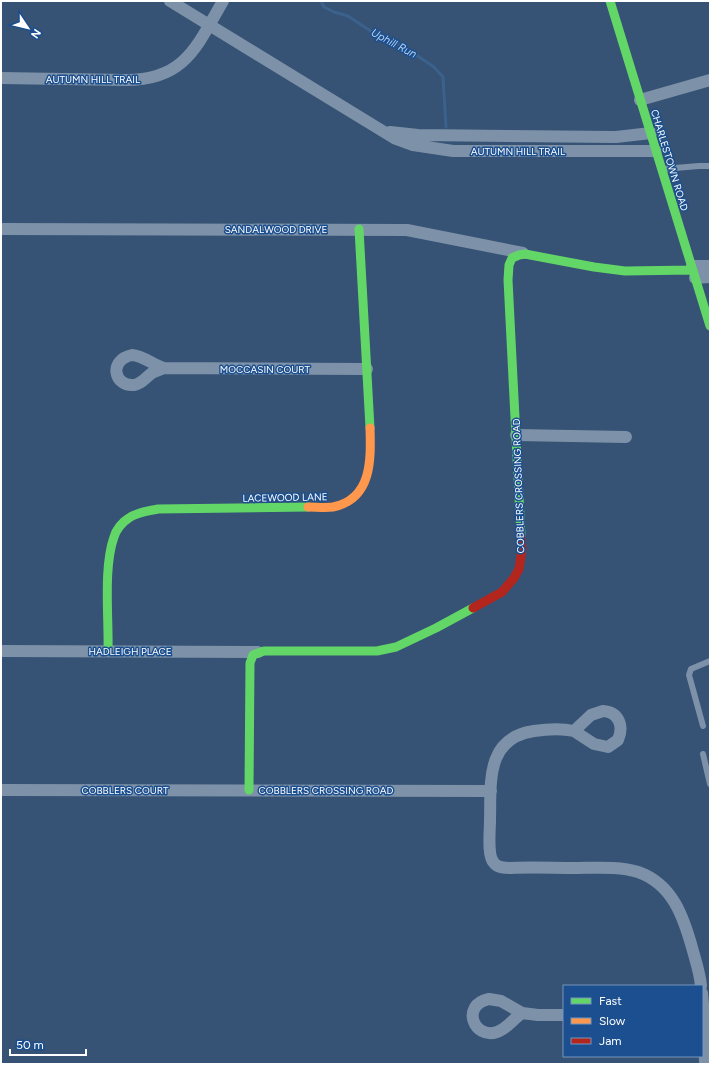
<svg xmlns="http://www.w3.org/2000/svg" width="711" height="1065" font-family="Figtree,sans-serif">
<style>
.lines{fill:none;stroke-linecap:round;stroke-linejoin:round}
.stream{stroke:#3b618d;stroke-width:3}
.lane{stroke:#7d92a8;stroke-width:6}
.street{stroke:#7d92a8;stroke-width:12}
.fast{stroke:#63d668;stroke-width:9}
.slow{stroke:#ff974d;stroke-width:9}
.jam{stroke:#b3261e;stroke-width:9}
.labels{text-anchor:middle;stroke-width:3;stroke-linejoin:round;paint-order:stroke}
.street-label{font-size:10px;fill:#fff;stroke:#1b4f8f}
.water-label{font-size:11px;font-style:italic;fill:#b5d3f5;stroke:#1b4f8f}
</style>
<rect width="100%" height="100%" fill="#365274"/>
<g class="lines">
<path class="stream" d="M 321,1 L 324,7 L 334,12 L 348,16 L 372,32 L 406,48 L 434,67 L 443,77 L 446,127"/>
<path class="lane" d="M 663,169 L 699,166 L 710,166
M 703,726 L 689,675 L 691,669 L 710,661
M 703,754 L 710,784"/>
<path class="street" d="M 170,1 L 394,138 L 413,145 L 453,151 L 656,151
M 1,78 L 126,80 C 185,80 197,46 223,1
M 640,100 L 710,80
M 390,132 L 418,135 L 616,137 L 651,133
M 1,229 L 407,230 L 523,253
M 692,266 L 710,266
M 695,278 L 710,277
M 132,355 C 144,356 153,365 164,368 C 160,370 156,371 152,373 C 146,377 142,384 134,385 C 114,387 108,360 132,355 Z
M 164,368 L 367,369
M 516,435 L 626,437
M 1,651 L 258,652
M 603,711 C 619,712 624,726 618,740 L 608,747 L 594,744 L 574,731 L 591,715 Z
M 574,731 C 561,728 547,729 534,731 C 485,738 491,783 490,821 C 490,831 487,856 494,863 C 498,868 505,868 511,868 C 532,867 554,868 575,868 C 595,868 619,866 638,872 C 673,884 684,918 693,951 C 696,962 700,974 701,986
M 1,790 L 491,791
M 702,993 L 704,1016 L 705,1064
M 489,999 L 501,1001 L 522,1013 C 513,1019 507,1029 497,1032 C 474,1040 460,1005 489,999 Z
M 522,1013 L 538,1015 L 564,1015"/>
<path class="fast" d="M 610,1 L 710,326
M 359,229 L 370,428
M 521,536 L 508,280 L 509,265 L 512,258 L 519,255 L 525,254 L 594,267 L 625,271 L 693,270
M 108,651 C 109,618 103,568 114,537 C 116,530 122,522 129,518 C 137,512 148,511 158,509 L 308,507
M 249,790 L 250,663 L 253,655 L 264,651 L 377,651 L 396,647 L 436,628 L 473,608"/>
<path class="slow" d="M 308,507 C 316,507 325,508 333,507 C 372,499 371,460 370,428"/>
<path class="jam" d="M 473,608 L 502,592 L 514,578 L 519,569 L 522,549 L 521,536"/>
</g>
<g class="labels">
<g class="street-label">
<text x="93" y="83">AUTUMN HILL TRAIL</text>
<text x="518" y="155">AUTUMN HILL TRAIL</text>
<text transform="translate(670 160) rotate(73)" y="4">CHARLESTOWN ROAD</text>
<text x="276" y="233">SANDALWOOD DRIVE</text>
<text x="265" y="373">MOCCASIN COURT</text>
<text transform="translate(518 486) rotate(-92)" y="4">COBBLERS CROSSING ROAD</text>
<text transform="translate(285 497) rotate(-1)" y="4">LACEWOOD LANE</text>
<text x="130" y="655">HADLEIGH PLACE</text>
<text x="125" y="794">COBBLERS COURT</text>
<text x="326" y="794">COBBLERS CROSSING ROAD</text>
</g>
<g class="water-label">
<text transform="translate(394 43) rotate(28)" y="4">Uphill Run</text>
</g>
</g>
<rect width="711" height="1065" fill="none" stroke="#ffffff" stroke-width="4"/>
<rect x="563" y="985" width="140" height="72" fill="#1b4f8f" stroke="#7695bc"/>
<rect x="571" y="998" width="20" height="6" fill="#63d668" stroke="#7695bc"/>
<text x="599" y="1005" font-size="12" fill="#ffffff">Fast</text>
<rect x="571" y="1018" width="20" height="6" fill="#ff974d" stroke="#7695bc"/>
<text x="599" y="1025" font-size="12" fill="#ffffff">Slow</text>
<rect x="571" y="1038" width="20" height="6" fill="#b3261e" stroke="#7695bc"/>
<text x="599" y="1045" font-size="12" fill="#ffffff">Jam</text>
<g transform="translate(28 28) rotate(125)" stroke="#1b4f8f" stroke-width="3" paint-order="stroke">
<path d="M0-3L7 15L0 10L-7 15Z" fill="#ffffff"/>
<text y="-6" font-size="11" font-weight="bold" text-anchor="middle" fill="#ffffff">N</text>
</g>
<path d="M10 1049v6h76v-6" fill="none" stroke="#ffffff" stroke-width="2"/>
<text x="16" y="1049" font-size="12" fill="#ffffff" stroke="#1b4f8f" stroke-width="3" paint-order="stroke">50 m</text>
</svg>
